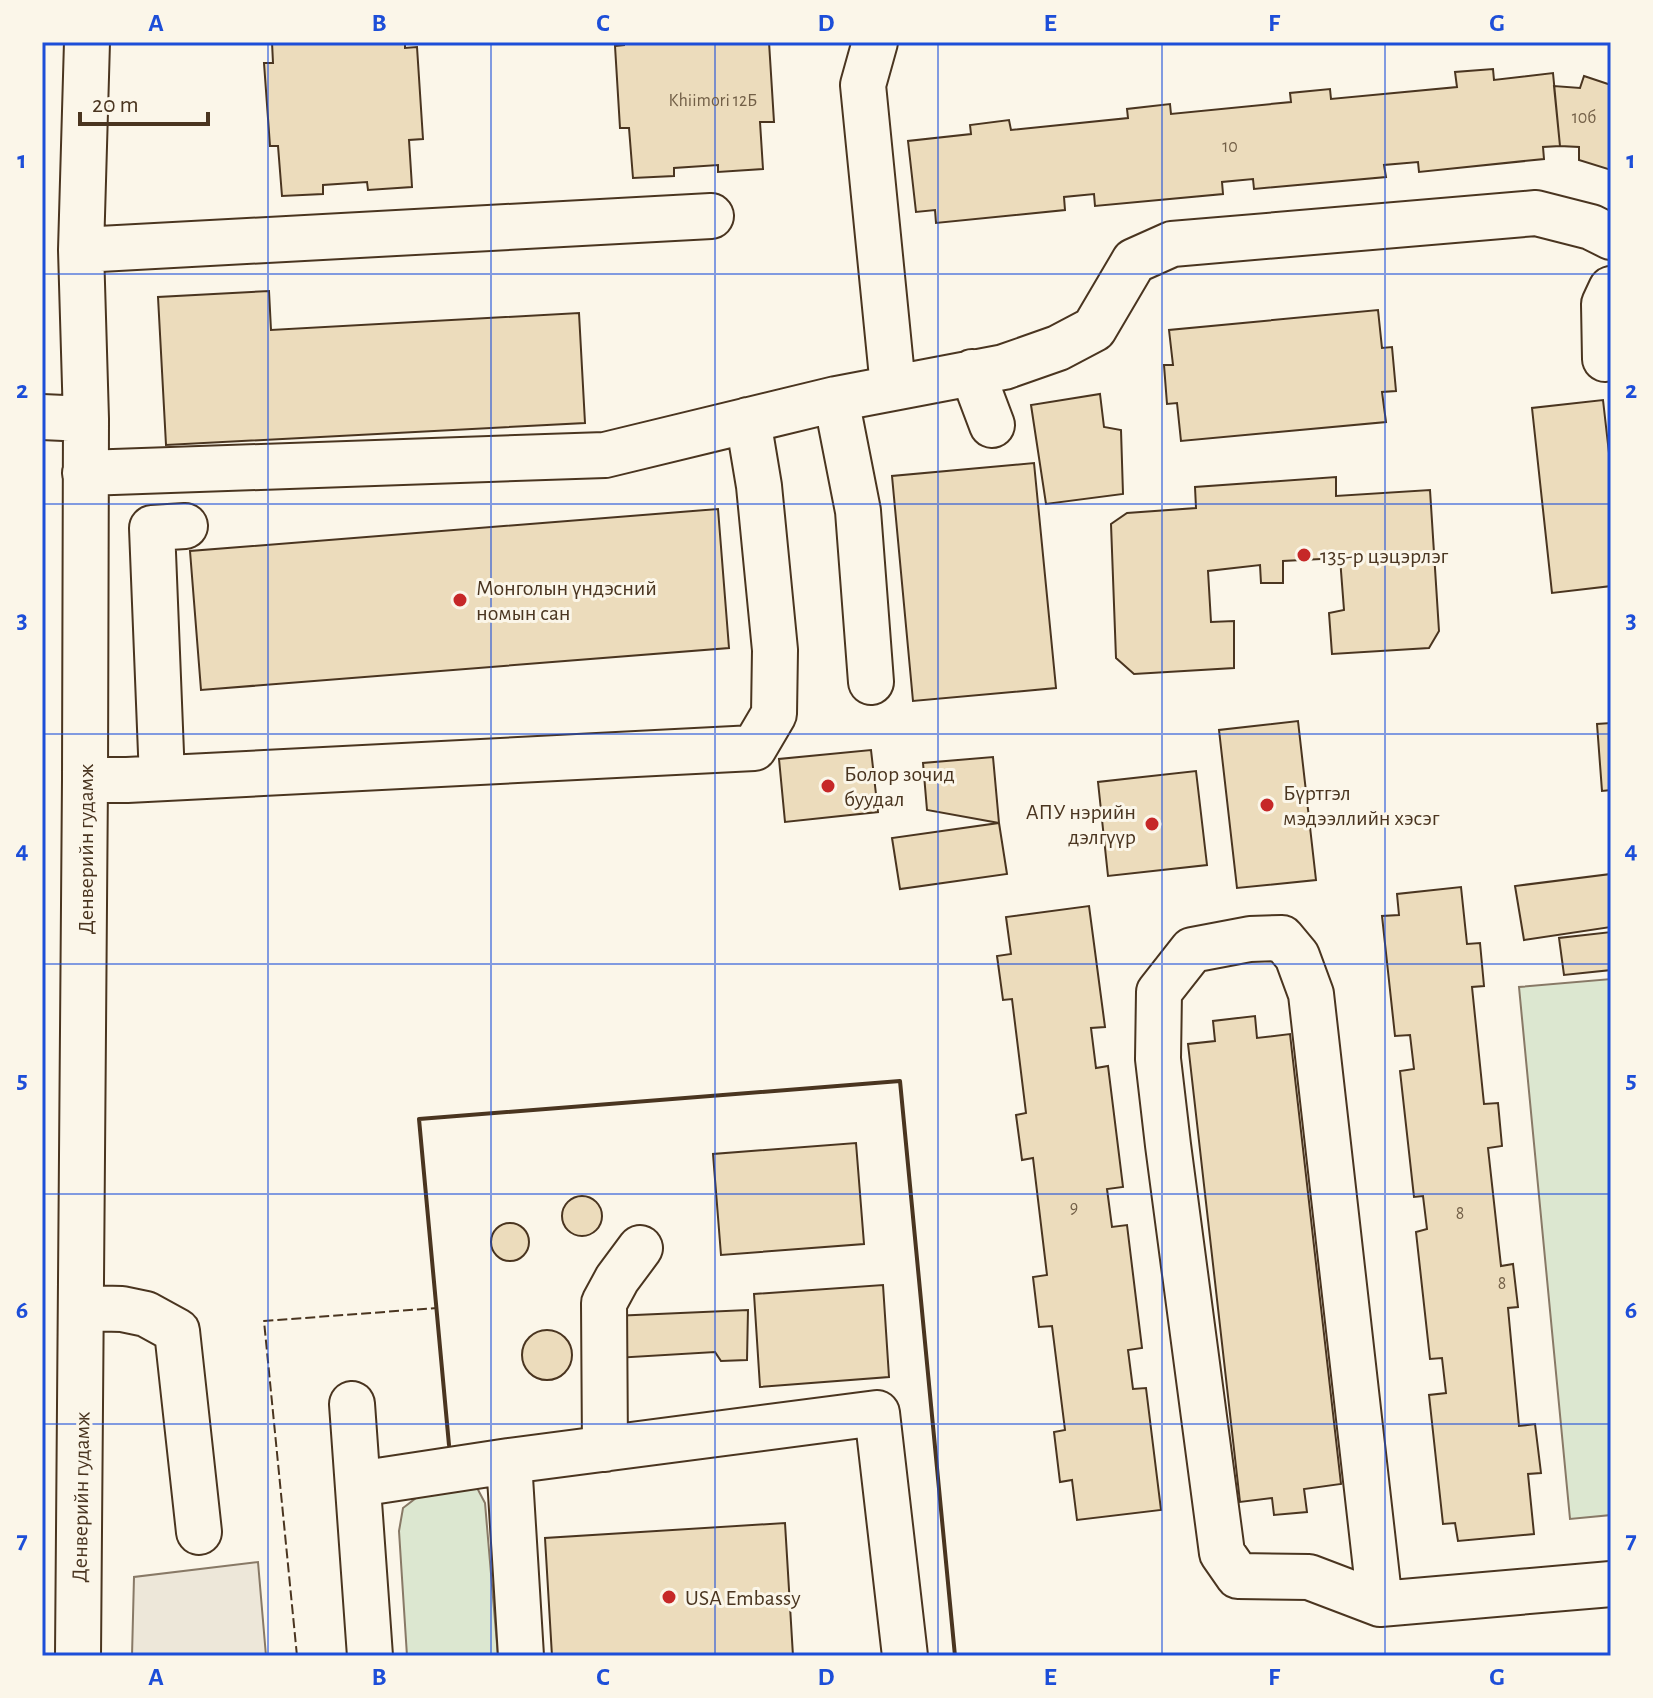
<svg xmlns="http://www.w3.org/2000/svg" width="1653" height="1698" font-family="'Alegreya Sans',sans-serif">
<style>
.green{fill:#dce7d0;stroke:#887966;stroke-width:2}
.parking{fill:#ede7d9;stroke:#887966;stroke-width:2}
.building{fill:#ecdcbc;stroke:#4a3520;stroke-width:2}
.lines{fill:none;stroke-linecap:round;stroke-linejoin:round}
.minor-casing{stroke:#4a3520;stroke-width:48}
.minor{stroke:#fbf6e9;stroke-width:44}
.fence{stroke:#4a3520;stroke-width:2;stroke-dasharray:10 4;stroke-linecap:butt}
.wall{stroke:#4a3520;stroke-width:4}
.grid{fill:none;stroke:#1d4ed8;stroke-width:2;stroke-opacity:0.55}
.poi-dot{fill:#c62828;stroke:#fbf6e9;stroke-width:3}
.labels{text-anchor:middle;stroke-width:6;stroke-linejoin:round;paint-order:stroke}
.number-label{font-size:18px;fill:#725f47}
.poi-label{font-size:22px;fill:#4a3520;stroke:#fbf6e9;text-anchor:start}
.street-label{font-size:22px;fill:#4a3520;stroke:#fbf6e9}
.neatline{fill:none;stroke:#1d4ed8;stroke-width:3}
.grid-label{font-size:26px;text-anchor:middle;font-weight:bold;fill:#1d4ed8}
</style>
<rect width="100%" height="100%" fill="#fbf6e9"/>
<path class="green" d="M 1611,979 L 1611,1515 L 1570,1519 L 1519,987 Z
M 475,1484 L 485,1503 L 498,1656 L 407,1656 L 399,1531 L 403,1508 L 420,1495 Z"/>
<path class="parking" d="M 258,1562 L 266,1656 L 132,1656 L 134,1577 Z"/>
<path class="building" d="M 272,42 L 405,42 L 405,48 L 417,47 L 423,139 L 409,140 L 412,187 L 368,190 L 367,182 L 323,185 L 323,194 L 282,196 L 278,146 L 270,146 L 264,63 L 273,63 Z
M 624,42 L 769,42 L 774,122 L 760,122 L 763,169 L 718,172 L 718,165 L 674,168 L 674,176 L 633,178 L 629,128 L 620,128 L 615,46 L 624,45 Z
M 1493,69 L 1494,80 L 1553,73 L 1560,146 L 1543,147 L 1544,159 L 1419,172 L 1418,162 L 1384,165 L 1386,177 L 1254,189 L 1253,179 L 1222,182 L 1223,194 L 1095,206 L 1094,194 L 1064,197 L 1065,210 L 936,223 L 935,210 L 916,212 L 908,141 L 971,134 L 970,125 L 1009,120 L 1011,130 L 1128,118 L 1127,109 L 1170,104 L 1171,114 L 1291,102 L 1290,93 L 1330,89 L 1331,99 L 1457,87 L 1455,72 Z
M 1584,76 L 1611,85 L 1611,170 L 1579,160 L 1579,147 L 1560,146 L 1554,86 L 1580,88 Z
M 269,291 L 271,330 L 579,313 L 585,423 L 166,445 L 158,297 Z
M 1378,310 L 1382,348 L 1392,347 L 1396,391 L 1382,392 L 1386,422 L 1181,441 L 1177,403 L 1167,404 L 1164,365 L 1173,365 L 1169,330 Z
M 1100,394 L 1104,427 L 1121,430 L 1123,494 L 1046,504 L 1031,405 Z
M 1603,400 L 1609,453 L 1611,452 L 1611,586 L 1552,593 L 1532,408 Z
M 1034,463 L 1056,688 L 913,701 L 892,476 Z
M 1336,477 L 1336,496 L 1430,490 L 1439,631 L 1429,648 L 1332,654 L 1329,613 L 1344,610 L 1340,558 L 1283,561 L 1283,583 L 1261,583 L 1260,565 L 1208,571 L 1211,622 L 1234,621 L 1234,668 L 1134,674 L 1116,658 L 1111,524 L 1127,513 L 1196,508 L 1195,487 Z
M 718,509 L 729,648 L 201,690 L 190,551 Z
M 1298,721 L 1316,880 L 1237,888 L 1219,730 Z
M 1611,723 L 1611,790 L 1602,791 L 1597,724 Z
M 871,750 L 878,812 L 785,822 L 779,759 Z
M 993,757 L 999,823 L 927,810 L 923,763 Z
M 1196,771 L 1207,865 L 1108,876 L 1098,782 Z
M 999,823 L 1007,874 L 900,889 L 892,838 Z
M 1611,874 L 1611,927 L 1524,940 L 1515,886 Z
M 1461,887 L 1467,944 L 1480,943 L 1484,986 L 1472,987 L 1484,1104 L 1498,1103 L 1502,1146 L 1488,1148 L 1501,1266 L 1513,1264 L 1518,1307 L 1508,1308 L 1519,1426 L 1535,1424 L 1541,1473 L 1528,1474 L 1534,1534 L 1458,1541 L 1455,1523 L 1443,1524 L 1429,1395 L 1446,1393 L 1442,1358 L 1430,1359 L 1416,1232 L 1427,1229 L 1423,1196 L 1414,1197 L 1400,1071 L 1414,1069 L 1410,1035 L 1395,1036 L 1382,916 L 1399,915 L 1397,894 Z
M 1089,906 L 1105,1027 L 1091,1028 L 1096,1068 L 1108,1066 L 1123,1187 L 1107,1189 L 1112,1227 L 1127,1225 L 1142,1348 L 1128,1350 L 1133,1389 L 1146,1388 L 1161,1510 L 1077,1520 L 1072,1480 L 1060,1482 L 1054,1432 L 1065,1430 L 1052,1326 L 1039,1327 L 1033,1277 L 1047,1275 L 1033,1158 L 1022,1160 L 1016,1115 L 1026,1113 L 1012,999 L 1003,1000 L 997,956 L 1011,954 L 1006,917 Z
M 1611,932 L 1611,970 L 1564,975 L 1559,938 Z
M 1255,1016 L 1257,1038 L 1290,1034 L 1341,1484 L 1304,1489 L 1307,1512 L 1274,1515 L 1272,1498 L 1240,1502 L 1188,1044 L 1215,1041 L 1213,1021 Z
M 856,1143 L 864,1244 L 721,1255 L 713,1154 Z
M562 1216a20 20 0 1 1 40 0a20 20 0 1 1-40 0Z
M491 1242a19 19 0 1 1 38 0a19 19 0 1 1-38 0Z
M 883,1285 L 889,1377 L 760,1387 L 754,1294 Z
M 748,1310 L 747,1360 L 721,1361 L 715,1352 L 615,1358 L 613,1316 Z
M522 1355a25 25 0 1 1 50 0a25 25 0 1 1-50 0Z
M 785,1523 L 793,1656 L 552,1656 L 545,1538 Z"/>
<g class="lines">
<defs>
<path id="minor" d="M 875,42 L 863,85 L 893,387
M 81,250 L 711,216
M 1605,359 L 1604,304 L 1611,289
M 972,372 L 992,425
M 836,399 L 858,511 L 871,682
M 42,417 L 86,419
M 85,473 L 605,455 L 836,399 L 1004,367 L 1058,348 L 1094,329 L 1134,261 L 1172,244 L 1536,213 L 1591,227 L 1611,237
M 162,778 L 152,528 L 185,526
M 85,780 L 127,780 L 754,748 L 774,714 L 775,650 L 759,486 L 748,420
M 1282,938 L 1297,956 L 1311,994 L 1380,1604 L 1309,1577 L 1238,1576 L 1222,1553 L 1168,1145 L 1158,1059 L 1159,992 L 1192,950 L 1250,939 Z
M 82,1308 L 122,1309 L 146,1314 L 177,1331 L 199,1532
M 352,1404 L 370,1656
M 605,1449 L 604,1303 L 617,1279 L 640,1248
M 509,1461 L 521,1656
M 358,1484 L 509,1461 L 877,1413 L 905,1656
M 1380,1604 L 1611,1584
M 78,1656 L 85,780 L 86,419 L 81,250 L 87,42"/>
</defs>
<use href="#minor" class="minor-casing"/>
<use href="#minor" class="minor"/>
<path class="fence" d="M 297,1656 L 264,1321 L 437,1308"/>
<path class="wall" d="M 449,1445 L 419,1119 L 900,1081 L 955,1656"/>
</g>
<path class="grid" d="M 268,42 L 268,1656M 491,42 L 491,1656M 715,42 L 715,1656M 938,42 L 938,1656M 1162,42 L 1162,1656M 1385,42 L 1385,1656M 42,274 L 1611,274M 42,504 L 1611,504M 42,734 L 1611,734M 42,964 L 1611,964M 42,1194 L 1611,1194M 42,1424 L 1611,1424"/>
<g class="poi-dot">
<circle cx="1304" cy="555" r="8"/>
<circle cx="460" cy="600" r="8"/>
<circle cx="828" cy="786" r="8"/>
<circle cx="1267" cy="805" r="8"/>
<circle cx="1152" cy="824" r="8"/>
<circle cx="669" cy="1597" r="8"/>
</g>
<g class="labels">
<g class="number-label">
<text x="713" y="106">Khiimori 12Б</text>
<text x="1584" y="123">10б</text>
<text x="1230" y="152">10</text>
<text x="1074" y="1213">9</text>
<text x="1460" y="1219">8</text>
<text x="1502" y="1289">8</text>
</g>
<g class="poi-label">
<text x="1320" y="563">135-р цэцэрлэг</text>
<text x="476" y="595">Монголын үндэсний<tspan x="476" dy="25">номын сан</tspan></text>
<text x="844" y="781">Болор зочид<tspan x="844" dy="25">буудал</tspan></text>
<text x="1283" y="800">Бүртгэл<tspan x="1283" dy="25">мэдээллийн хэсэг</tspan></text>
<text x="1136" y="819" text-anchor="end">АПУ нэрийн<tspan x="1136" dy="25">дэлгүүр</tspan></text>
<text x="685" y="1605">USA Embassy</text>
</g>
<g class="street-label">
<text transform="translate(85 849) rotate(-90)" y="8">Денверийн гудамж</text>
<text transform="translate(80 1497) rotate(-89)" y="8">Денверийн гудамж</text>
</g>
</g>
<rect width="1653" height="1698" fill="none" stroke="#fbf6e9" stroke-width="88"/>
<path d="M80 112v12h128v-12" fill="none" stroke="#4a3520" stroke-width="4"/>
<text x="92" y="112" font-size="24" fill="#4a3520" stroke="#fbf6e9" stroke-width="6" paint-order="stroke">20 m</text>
<rect x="44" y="44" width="1565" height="1610" class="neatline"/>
<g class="grid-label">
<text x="156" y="31">A</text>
<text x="379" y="31">B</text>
<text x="603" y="31">C</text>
<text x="826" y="31">D</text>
<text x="1050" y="31">E</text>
<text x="1274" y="31">F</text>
<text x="1497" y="31">G</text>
<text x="22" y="168">1</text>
<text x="1631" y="168">1</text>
<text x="22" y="398">2</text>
<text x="1631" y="398">2</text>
<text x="22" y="628">3</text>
<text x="1631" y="628">3</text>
<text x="22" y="858">4</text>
<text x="1631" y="858">4</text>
<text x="22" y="1088">5</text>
<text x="1631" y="1088">5</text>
<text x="22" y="1318">6</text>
<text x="1631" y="1318">6</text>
<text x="22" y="1548">7</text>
<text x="1631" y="1548">7</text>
<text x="156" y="1685">A</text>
<text x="379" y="1685">B</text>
<text x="603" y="1685">C</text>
<text x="826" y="1685">D</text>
<text x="1050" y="1685">E</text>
<text x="1274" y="1685">F</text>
<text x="1497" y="1685">G</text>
</g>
</svg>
